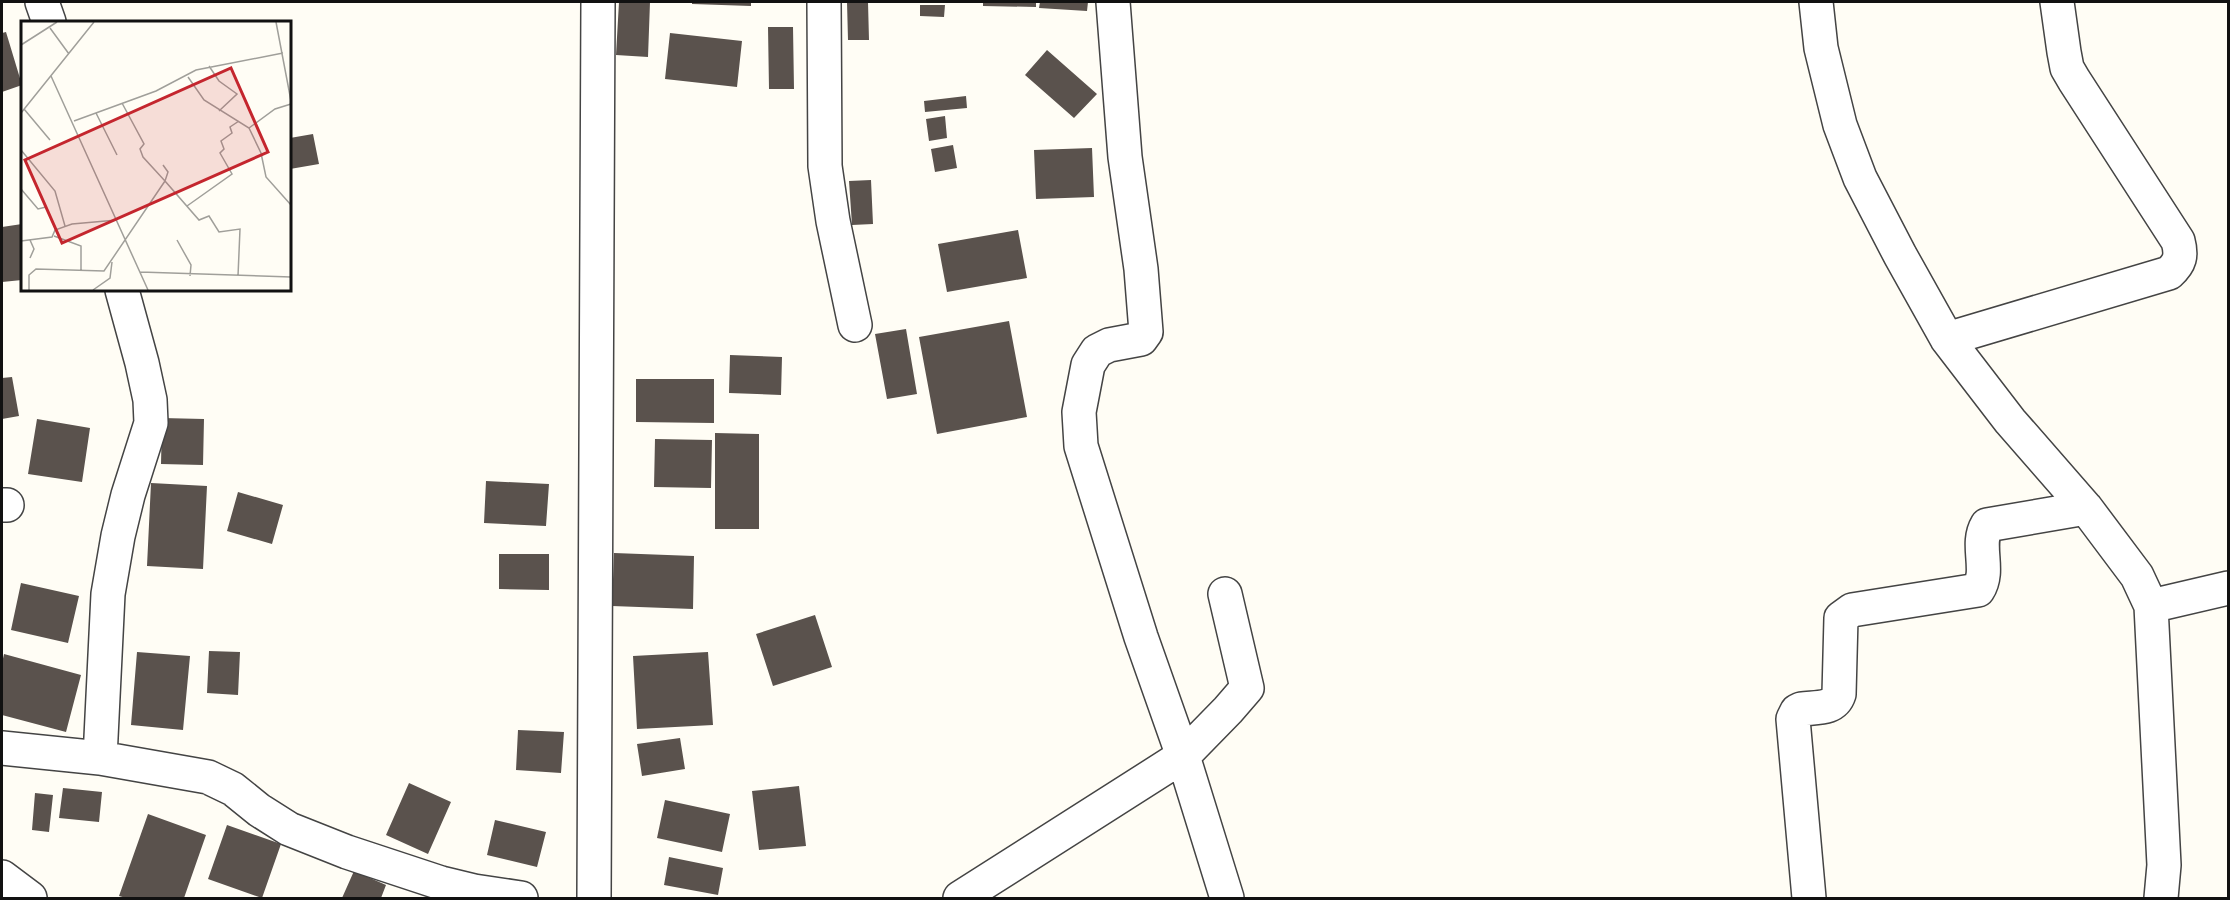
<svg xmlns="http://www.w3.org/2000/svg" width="2230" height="900" font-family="'Crimson Pro',serif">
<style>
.building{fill:#5a524d}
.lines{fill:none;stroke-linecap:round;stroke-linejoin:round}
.street-casing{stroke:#444;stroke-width:36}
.street{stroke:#fff;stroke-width:33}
.inset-road{fill:none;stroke:#a09f9a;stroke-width:1.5}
.view{fill:#c4262e;fill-opacity:0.15;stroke:#c4262e;stroke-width:3}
.inset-edge{fill:none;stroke:#111;stroke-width:3}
</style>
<rect width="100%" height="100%" fill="#fffdf5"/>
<path class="building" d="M 619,2 L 650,2 L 648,57 L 616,55 Z
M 692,2 L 751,2 L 751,6 L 692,4 Z
M 847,2 L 868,2 L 869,40 L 848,40 Z
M 983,2 L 1036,2 L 1036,7 L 983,6 Z
M 1040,2 L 1088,2 L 1087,11 L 1039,8 Z
M 920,5 L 945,5 L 944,17 L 920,16 Z
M 768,27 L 793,27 L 794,89 L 769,89 Z
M 6,32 L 22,85 L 2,92 L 2,33 Z
M 670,33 L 742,41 L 737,87 L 665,79 Z
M 1047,50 L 1097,94 L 1074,118 L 1025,75 Z
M 966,96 L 967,108 L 925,112 L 924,101 Z
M 945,116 L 947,138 L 929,141 L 926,119 Z
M 313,134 L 319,164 L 290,169 L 290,138 Z
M 953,145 L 957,168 L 935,172 L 931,149 Z
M 1092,148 L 1094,197 L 1036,199 L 1034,150 Z
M 871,180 L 873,224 L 852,225 L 849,181 Z
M 22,224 L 22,280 L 2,282 L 2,227 Z
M 1018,230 L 1027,278 L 947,292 L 938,244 Z
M 1009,321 L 1027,417 L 937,434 L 919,337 Z
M 906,329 L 917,394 L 887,399 L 875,334 Z
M 730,355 L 782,357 L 781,395 L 729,393 Z
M 12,377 L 19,416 L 2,419 L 2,378 Z
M 636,379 L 714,379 L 714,423 L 636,422 Z
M 162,418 L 204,419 L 203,465 L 161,464 Z
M 37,419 L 90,428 L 82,482 L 28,474 Z
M 715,433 L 759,434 L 759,529 L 715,529 Z
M 655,439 L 712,440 L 711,488 L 654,487 Z
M 486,481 L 549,484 L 546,526 L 484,523 Z
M 151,483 L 207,486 L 203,569 L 147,566 Z
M 238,492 L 283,505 L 272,544 L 227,531 Z
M 614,553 L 694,556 L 693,609 L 612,606 Z
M 499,554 L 549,554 L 549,590 L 499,589 Z
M 21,583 L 79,596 L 68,643 L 11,630 Z
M 815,615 L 832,667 L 773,686 L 756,634 Z
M 209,651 L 240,652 L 238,695 L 207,693 Z
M 137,652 L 190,656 L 183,730 L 131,725 Z
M 708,652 L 713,725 L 637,729 L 633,656 Z
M 4,654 L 81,675 L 66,732 L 2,715 L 2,663 Z
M 518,730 L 564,732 L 561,773 L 516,770 Z
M 680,738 L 685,769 L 642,776 L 637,744 Z
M 409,783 L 451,802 L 428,854 L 386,835 Z
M 799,786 L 806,846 L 759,850 L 752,791 Z
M 63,788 L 102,792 L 99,822 L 59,818 Z
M 35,793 L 53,795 L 49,832 L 32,830 Z
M 665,800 L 730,814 L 722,852 L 657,838 Z
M 148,814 L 206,835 L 184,898 L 126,898 L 119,896 Z
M 495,820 L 546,832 L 537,867 L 487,855 Z
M 227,825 L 281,844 L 262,898 L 208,879 Z
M 669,857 L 723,868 L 718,895 L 664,885 Z
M 354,871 L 386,885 L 381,898 L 342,898 Z"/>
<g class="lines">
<defs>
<path id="street" d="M 42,2 L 49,22
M 824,2 L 825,166 L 833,221 L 855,325
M 1816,2 L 1821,48 L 1840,125 L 1860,178 L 1900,255 L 1947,339 L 2010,421 L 2086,508 L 2137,576 L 2151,606 L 2164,865 L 2161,898
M 1947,339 L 2169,273 C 2180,263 2182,256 2178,241 L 2074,80 L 2067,68 L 2064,52 L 2057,2
M 2,505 L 7,505
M 1225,594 L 1247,688 L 1228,710 L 1183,756 L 1227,898
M 2151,606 L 2228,588
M 2,748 L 100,758 L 208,777 L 233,789 L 259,810 L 289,829 L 347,852 L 441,883 L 474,891 L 521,898
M 100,758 L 108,594 L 118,536 L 128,495 L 151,423 L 150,400 L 142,363 L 122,290
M 2,877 L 30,898
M 594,898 L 598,2
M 960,898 L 1183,756 L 1141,637 L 1081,446 L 1079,412 L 1088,365 L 1097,351 L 1109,345 L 1141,339 L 1146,332 L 1141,269 L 1125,157 L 1113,2
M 1809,898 L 1793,719 L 1797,711 L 1801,709 C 1816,707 1834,710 1839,694 L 1841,618 L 1852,610 L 1978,590 C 1991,570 1975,545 1987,525 L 2086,508"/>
</defs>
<use href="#street" class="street-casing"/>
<use href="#street" class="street"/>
</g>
<g transform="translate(21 21)">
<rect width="270" height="270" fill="#fffdf5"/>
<path class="inset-road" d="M 255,1 L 270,80M 29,7 L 48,33M 0,24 L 36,1M 188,45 L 198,60 L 216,73 L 198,90M 30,55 L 127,269M 167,56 L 183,79 L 228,107 L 240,132 L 245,156 L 270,184M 3,88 L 29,119M 0,92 L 73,1M 75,92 L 96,134M 53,100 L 135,70 L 175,49 L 262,32M 228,107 L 254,88 L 270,83M 0,129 L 34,170 L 44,205M 142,144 L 147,151 L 144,160 L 178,199 L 188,195 L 198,211 L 219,208 L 217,255M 0,168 L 17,188 L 25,186M 166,185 L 211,153 L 199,132 L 203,128 L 200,120 L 211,112 L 209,106 L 218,100M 33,215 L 60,225 L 60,249M 156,219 L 170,244 L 169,255M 0,220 L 31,216 L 34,209 L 51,203 L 96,199M 9,237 L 13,228 L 9,219M 119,251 L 270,256M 8,269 L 8,254 L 15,248 L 83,250 L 144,160 L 122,136 L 119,128 L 123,123 L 101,82M 72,269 L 89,257 L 91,241"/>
<path class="view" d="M 210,47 L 247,131 L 41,222 L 4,139 Z"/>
<rect width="270" height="270" class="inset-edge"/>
</g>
<rect width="2230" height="900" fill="none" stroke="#111111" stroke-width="6"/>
</svg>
